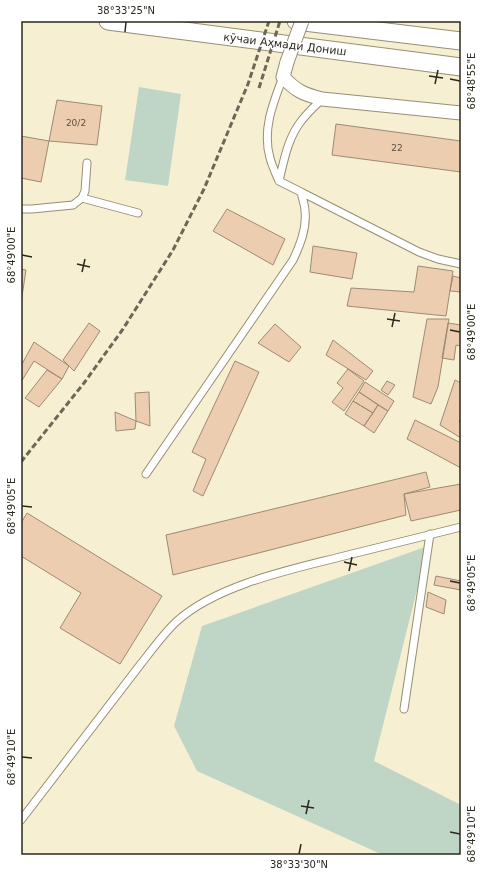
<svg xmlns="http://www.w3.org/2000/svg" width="482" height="876" font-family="'DejaVu Sans',sans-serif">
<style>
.green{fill:#bfd6c6}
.building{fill:#eccdaf;stroke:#9f8a75}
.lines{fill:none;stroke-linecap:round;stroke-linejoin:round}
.service-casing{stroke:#968f74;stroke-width:9}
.minor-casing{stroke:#968f74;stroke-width:15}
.tertiary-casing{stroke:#968f74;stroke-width:19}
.service{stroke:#fff;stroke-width:7}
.minor{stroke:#fff;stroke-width:13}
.tertiary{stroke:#fff;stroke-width:17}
.rail{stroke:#6c6857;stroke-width:3;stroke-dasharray:6 3;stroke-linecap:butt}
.minor-bridge-casing{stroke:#968f74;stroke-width:15;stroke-linecap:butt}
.minor-bridge{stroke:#fff;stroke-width:13}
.ticks{fill:none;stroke:#2b281d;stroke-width:1.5}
.labels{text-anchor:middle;stroke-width:3;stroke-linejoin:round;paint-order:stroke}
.number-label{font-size:9px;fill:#5b5142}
.street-label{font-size:11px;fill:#2b281d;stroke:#fff}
.neatline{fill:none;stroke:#2b281d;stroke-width:1.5}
.ticks-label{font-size:10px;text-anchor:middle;fill:#2b281d}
</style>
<rect width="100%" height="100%" fill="#f6efd2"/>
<path class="green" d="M 139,87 L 181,94 L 168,186 L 125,180 Z
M 428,546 L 374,761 L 461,805 L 461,855 L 383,855 L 197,771 L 174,726 L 202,626 Z"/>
<path class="building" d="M 57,100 L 102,106 L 97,145 L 49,141 Z
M 336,124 L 461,141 L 461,172 L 332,155 Z
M 21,136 L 49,141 L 41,182 L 21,178 Z
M 227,209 L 285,239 L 273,265 L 213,231 Z
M 313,246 L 357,253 L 352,279 L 310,272 Z
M 418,266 L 453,271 L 446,316 L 347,306 L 351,288 L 414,292 Z
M 21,269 L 26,270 L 21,303 Z
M 453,276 L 461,278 L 461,292 L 450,291 Z
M 427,319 L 449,319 L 438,387 L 431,404 L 413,397 Z
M 89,323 L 100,331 L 74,371 L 63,360 Z
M 448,323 L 461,325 L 461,346 L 456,345 L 454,360 L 442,358 Z
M 275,324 L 301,347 L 289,362 L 258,343 Z
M 333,340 L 373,371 L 366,380 L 326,355 Z
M 34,342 L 69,366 L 62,379 L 34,361 L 21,382 L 21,366 Z
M 235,361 L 259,372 L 203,496 L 193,491 L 206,459 L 192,452 Z
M 348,369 L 364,381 L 344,411 L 332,402 L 343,388 L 337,383 Z
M 47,370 L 62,379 L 39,407 L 25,398 Z
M 455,380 L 461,383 L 461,417 L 459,422 L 461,424 L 461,438 L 440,425 Z
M 387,381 L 395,385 L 388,395 L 381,390 Z
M 365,382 L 394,401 L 388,411 L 359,392 Z
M 149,392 L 150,426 L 136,421 L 135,393 Z
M 359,392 L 378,405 L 373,413 L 353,401 Z
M 353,401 L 373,413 L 364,426 L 345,414 Z
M 378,405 L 388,411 L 374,433 L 364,426 Z
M 115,412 L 136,421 L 135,429 L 116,431 Z
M 415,420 L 461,443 L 461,468 L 407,439 Z
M 426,472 L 430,487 L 404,494 L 406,515 L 173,575 L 166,535 Z
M 461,484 L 461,510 L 411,521 L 404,494 Z
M 27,513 L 162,596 L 120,664 L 60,628 L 81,593 L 21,556 L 21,523 Z
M 436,576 L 461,581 L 461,590 L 434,585 Z
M 428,592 L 446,600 L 444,614 L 426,607 Z"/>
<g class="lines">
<defs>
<path id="service" d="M 279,181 C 284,160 288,137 302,120 C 308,112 315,106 322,99
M 301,192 L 419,252 L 438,259 L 461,264
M 82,198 L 138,213
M 21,209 L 32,209 L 73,205 L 82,198 L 85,191 L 87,163
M 146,474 L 293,260 C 300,245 307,228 305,211 C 305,205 302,198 301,192 L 279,181 C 276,174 272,166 270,158 C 262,130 273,103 283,77
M 404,709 L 430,534
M 21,820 L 140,665 C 152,650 163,634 177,621 C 217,585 289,570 340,557 C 380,547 421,537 461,527"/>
<path id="minor" d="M 287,62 L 283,77 C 296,91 303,94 322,99 L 461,113"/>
<path id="tertiary" d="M 108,21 L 461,67
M 296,21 L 461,41"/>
</defs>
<use href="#service" class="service-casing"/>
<use href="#minor" class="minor-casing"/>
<use href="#tertiary" class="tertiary-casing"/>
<use href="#service" class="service"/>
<use href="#minor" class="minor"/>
<use href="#tertiary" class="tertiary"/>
<path class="rail" d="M 259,88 L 280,21
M 21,462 L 84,383 L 123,329 L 173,250 L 204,189 L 248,84 L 269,21"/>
<defs>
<path id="minor-bridge" d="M 287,62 L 302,21"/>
</defs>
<use href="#minor-bridge" class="minor-bridge-casing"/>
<use href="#minor-bridge" class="minor-bridge"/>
</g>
<path class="ticks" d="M 125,32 L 126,22M 429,76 L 443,78M 450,79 L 460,81M 435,84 L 438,70M 22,255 L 32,257M 77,264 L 90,267M 82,272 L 85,259M 387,319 L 400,321M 392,327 L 395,313M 450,330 L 460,332M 22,506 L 32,507M 344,562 L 357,565M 349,571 L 352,557M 450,581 L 460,583M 22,757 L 32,758M 301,806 L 314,808M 306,814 L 309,800M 450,832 L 460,834M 299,854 L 301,844"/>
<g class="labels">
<g class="number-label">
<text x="76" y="126">20/2</text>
<text x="397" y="151">22</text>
</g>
<g class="street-label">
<text transform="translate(285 44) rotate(7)" y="4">кӯчаи Аҳмади Дониш</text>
</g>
</g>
<rect width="482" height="876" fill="none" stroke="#ffffff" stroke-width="44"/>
<rect x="22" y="22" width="438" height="832" class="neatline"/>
<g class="ticks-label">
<text x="126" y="14">38°33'25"N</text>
<text transform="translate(471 81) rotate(-90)" y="4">68°48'55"E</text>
<text transform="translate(11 255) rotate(-90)" y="4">68°49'00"E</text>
<text transform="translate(471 332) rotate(-90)" y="4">68°49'00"E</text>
<text transform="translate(11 506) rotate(-90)" y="4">68°49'05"E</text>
<text transform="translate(471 583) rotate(-90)" y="4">68°49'05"E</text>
<text transform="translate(11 757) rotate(-90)" y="4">68°49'10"E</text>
<text transform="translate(471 834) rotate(-90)" y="4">68°49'10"E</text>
<text x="299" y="868">38°33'30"N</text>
</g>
</svg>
